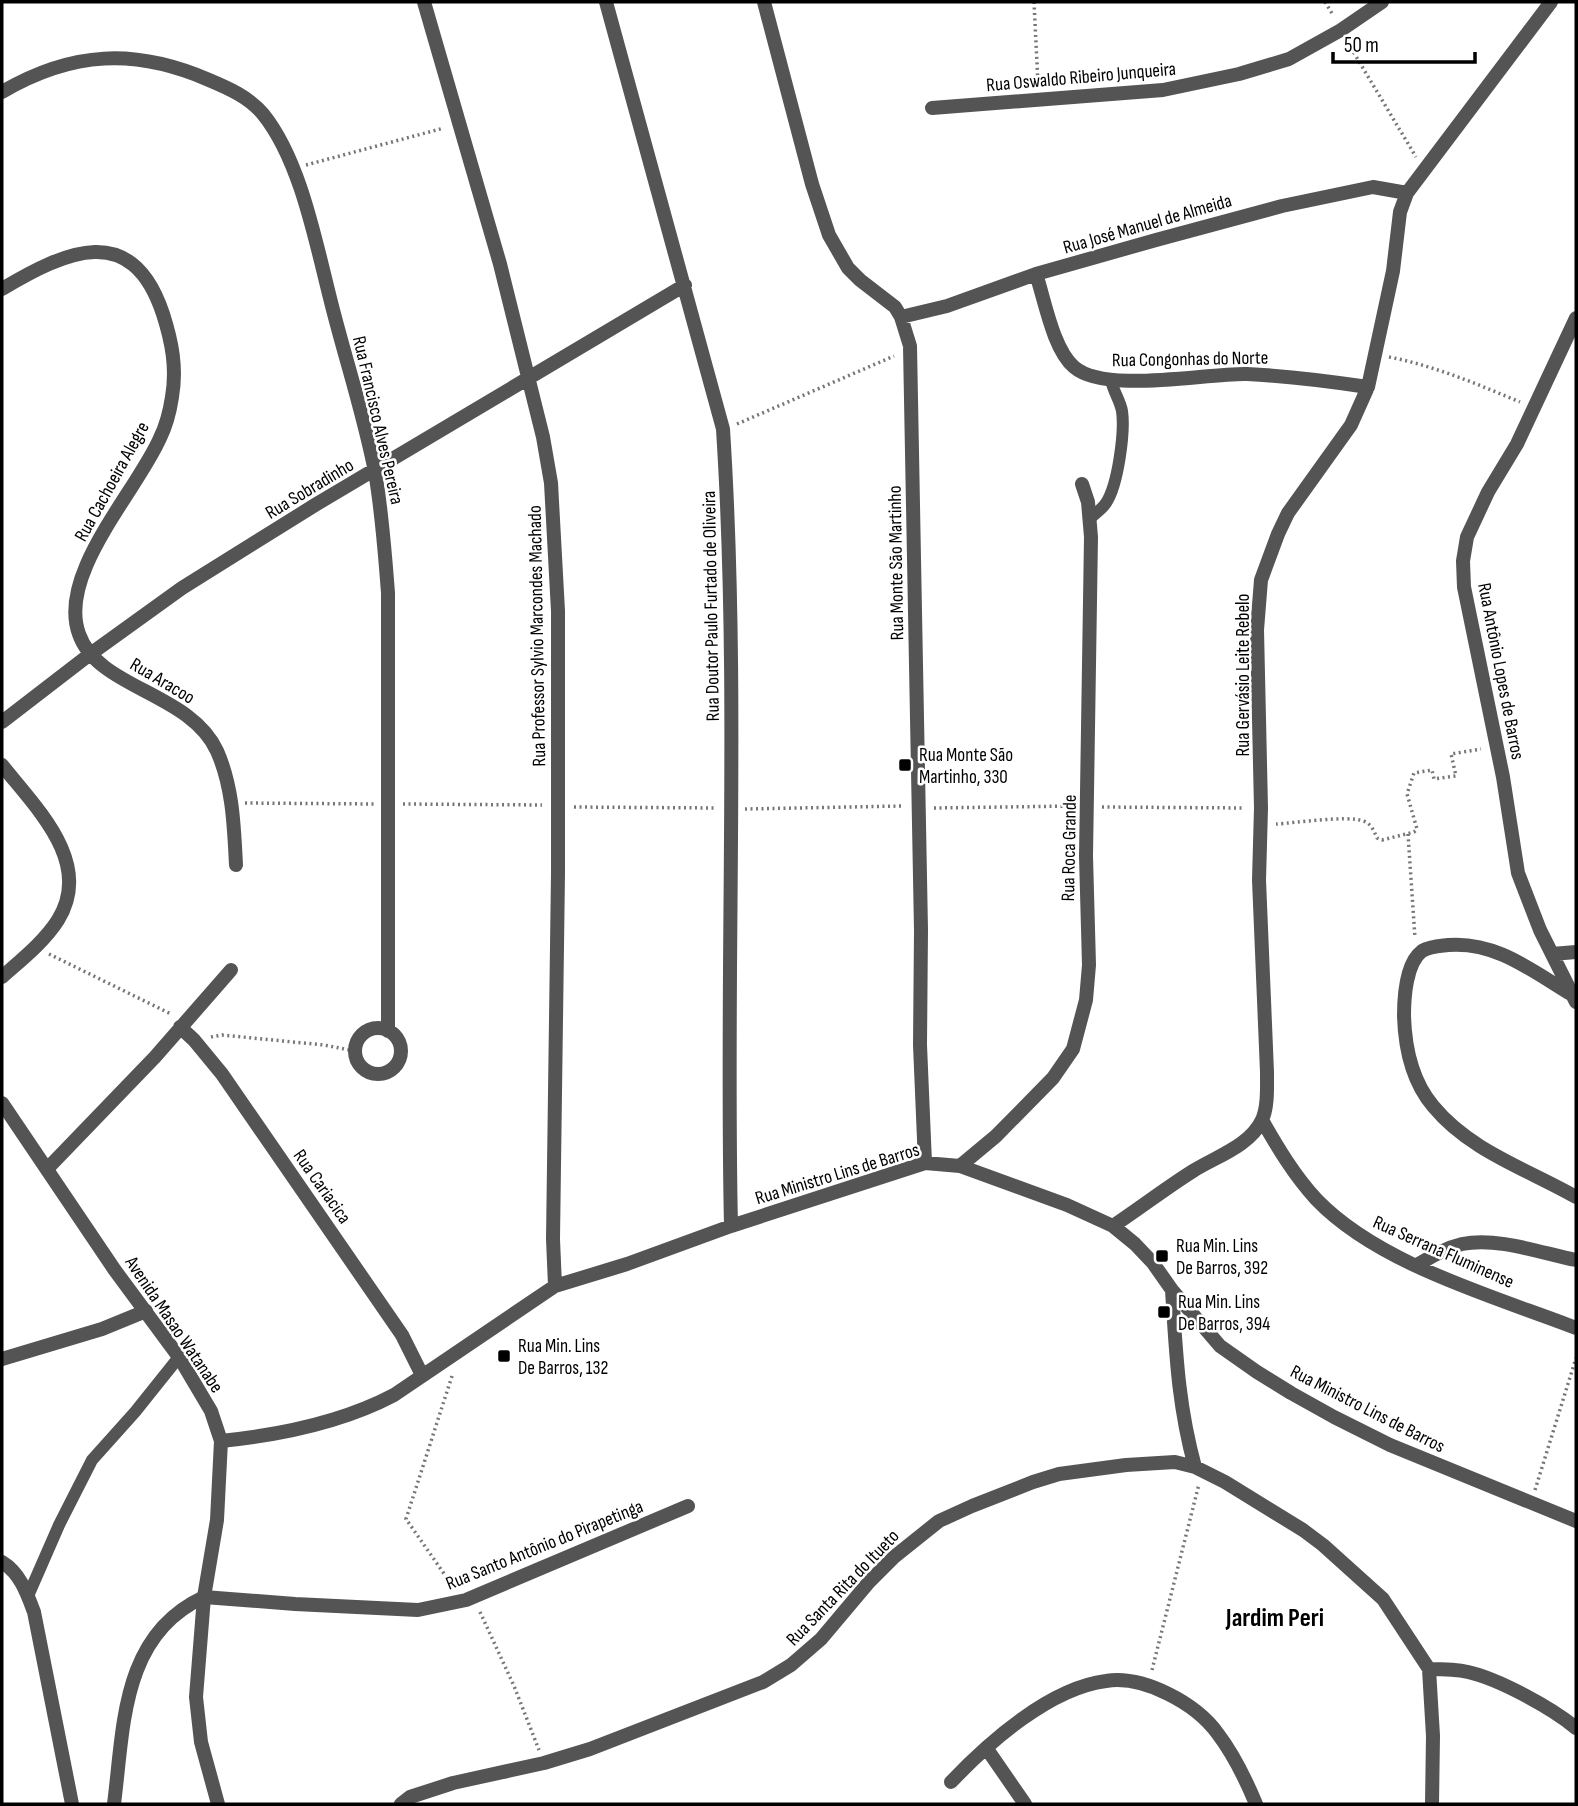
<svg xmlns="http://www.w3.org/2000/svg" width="1578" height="1806" font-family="'Sofia Sans Condensed',sans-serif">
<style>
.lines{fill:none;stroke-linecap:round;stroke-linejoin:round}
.path{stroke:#767676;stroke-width:3.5;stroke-dasharray:2 3.5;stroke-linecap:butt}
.pedestrian{stroke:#545454;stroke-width:12}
.minor{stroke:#545454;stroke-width:14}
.tertiary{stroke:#545454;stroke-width:14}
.poi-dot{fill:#000;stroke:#fff;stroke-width:2.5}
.labels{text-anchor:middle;stroke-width:5;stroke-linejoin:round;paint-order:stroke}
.street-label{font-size:19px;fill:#000;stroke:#fff}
.poi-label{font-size:19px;fill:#000;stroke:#fff;text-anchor:start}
.district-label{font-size:26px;font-weight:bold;fill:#000;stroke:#fff}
</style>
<rect width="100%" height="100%" fill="#fff"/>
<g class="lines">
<path class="path" d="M 1034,2 L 1038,84
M 1325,2 L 1333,15
M 1348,43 L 1416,157
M 306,165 L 444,128
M 1389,357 C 1435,366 1477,384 1520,402
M 737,424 L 894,356
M 245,803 L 374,804
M 403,804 L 542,805
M 574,807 L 717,808
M 1102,807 L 1245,808
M 934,808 L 1073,806
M 745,809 L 902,806
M 1276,824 C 1295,823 1348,815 1363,821 C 1371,823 1374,831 1377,838 L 1382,840 L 1414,832 L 1417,829 L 1407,794 L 1414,773 L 1432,770 L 1434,779 L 1456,776 L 1451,754 L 1481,749
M 1408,834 L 1415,938
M 49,954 L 171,1014
M 211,1037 L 222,1035 L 324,1045 L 355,1051
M 452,1376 L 406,1519 L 454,1588
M 1535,1490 L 1576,1358
M 480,1612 L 514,1686 L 539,1750
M 1152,1670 L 1199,1484"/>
<path class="pedestrian" d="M 1090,518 C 1095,514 1102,509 1106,503 C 1118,485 1125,432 1122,411 C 1120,400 1113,391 1111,380
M 28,1596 L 59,1525 L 92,1460 L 135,1412 L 179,1357"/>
<path class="minor" d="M 424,2 L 500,264 L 543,437 L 551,483 L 558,611 L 558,873 L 553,1239 L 555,1286
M 606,2 L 723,429 C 740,695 725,960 731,1226
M 764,2 L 812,184 L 829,235 L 848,268 L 860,280 L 895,307 L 901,317 L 910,346 L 921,930 L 920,1045 L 925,1163
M 2,92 C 72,51 135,48 209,80 C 228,88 249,97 263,114 C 301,161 316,244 331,302 C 345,358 364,415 375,472 C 382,512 385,553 388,593 L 388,1031
M 932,108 L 1163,90 L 1239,74 L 1289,59 L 1341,30 L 1382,2
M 1036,274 C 1045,301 1053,349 1074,367 C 1105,394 1205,373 1247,374 C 1287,376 1328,381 1368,387
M 2,289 C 66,251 132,220 163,314 C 172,342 177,368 172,397 C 170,410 166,426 160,438 C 137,491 57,574 79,634 C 98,689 190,692 217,751 C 233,787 234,827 236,865
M 901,317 L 947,306 L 1036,274 L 1156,240 L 1282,206 L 1373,187 L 1407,193
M 1576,318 L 1517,444 L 1488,492 L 1467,537 L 1463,561 L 1464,587 L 1503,777 L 1518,873 L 1540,930 L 1576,1002
M 2,722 L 89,655 L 182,588 L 315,505 L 685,285
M 2,765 C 35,807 94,862 58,920 C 44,942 21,960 2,977
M 1552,954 L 1576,952
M 1569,993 C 1531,970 1495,941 1448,945 C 1439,946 1430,946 1422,951 C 1406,963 1404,998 1404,1016 C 1405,1049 1412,1081 1433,1106 C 1470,1151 1527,1169 1576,1197
M 180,1027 L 194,1040 L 222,1074 L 402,1335 L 422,1375
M355 1051a23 23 0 1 1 46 0a23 23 0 1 1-46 0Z
M 1262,1120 C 1278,1148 1294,1175 1316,1199 C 1378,1264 1493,1296 1576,1328
M 960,1166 L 996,1136 L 1053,1078 L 1073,1049 L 1086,1000 L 1089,965 L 1086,856 L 1091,537 L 1088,502 L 1082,484
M 48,1168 L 155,1057 L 231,970
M 1113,1226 C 1140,1208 1166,1188 1193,1171 C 1215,1157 1250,1146 1262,1120 C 1268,1107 1267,1087 1267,1072 L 1259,880 L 1261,808 L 1257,630 L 1261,580 L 1278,534 L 1288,513 L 1351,425 L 1368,387 L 1393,271 L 1400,212 L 1407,193 L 1551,2
M 1417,1265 C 1431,1257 1445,1248 1462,1244 C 1498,1237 1541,1253 1576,1260
M 1172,1290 C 1176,1353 1178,1405 1195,1467
M 2,1359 L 102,1329 L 146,1311
M 221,1441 C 280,1435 341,1423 394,1395 L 555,1286 L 627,1264 L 731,1226 L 925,1163 L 960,1166 L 1067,1205 L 1113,1226 L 1135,1244 L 1153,1263 L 1172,1290 L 1220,1346 L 1257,1372 L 1291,1393 L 1334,1417 L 1390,1445 L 1576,1521
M 2,1562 C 20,1573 27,1593 34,1612 L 72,1804
M 1429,1669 C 1442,1669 1455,1669 1468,1672 C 1499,1679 1552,1708 1576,1728
M 987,1749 L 1025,1804
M 951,1782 C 989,1742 1050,1688 1106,1681 C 1143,1675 1196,1703 1218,1734 C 1234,1755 1246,1780 1256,1804
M 114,1804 C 124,1727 121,1635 204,1597 L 295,1604 L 418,1610 L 466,1600 L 688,1506
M 401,1804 L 410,1797 L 453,1783 L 544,1763 L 590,1749 L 763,1682 L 791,1665 L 821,1639 L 869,1582 L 894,1557 L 939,1521 L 972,1506 L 1033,1482 L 1059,1474 L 1126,1465 L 1175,1462 L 1195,1467 L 1225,1482 L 1303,1530 L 1323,1545 L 1383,1599 L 1429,1669 L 1433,1736 L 1432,1804"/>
<path class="tertiary" d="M 2,1103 L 114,1269 L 179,1357 L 211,1411 L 221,1441 L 217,1520 L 204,1597 L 196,1697 L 201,1742 L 218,1804"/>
</g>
<g class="poi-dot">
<rect x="898" y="758" width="14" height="14" rx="3.5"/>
<rect x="1155" y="1249" width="14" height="14" rx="3.5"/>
<rect x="1157" y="1305" width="14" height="14" rx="3.5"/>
<rect x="497" y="1349" width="14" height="14" rx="3.5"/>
</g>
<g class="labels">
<g class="street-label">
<text transform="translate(1081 76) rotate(-5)" y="7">Rua Oswaldo Ribeiro Junqueira</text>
<text transform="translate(1147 223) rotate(-16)" y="7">Rua José Manuel de Almeida</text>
<text transform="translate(1190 358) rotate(-1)" y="7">Rua Congonhas do Norte</text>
<text transform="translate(379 420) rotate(77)" y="7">Rua Francisco Alves Pereira</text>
<text transform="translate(111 481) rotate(-61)" y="7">Rua Cachoeira Alegre</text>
<text transform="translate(309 488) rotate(-31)" y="7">Rua Sobradinho</text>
<text transform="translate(895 563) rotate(-91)" y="7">Rua Monte São Martinho</text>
<text transform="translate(710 606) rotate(-91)" y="7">Rua Doutor Paulo Furtado de Oliveira</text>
<text transform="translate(536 636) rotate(-91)" y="7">Rua Professor Sylvio Marcondes Machado</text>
<text transform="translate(1502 671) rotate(79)" y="7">Rua Antônio Lopes de Barros</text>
<text transform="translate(1242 675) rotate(-90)" y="7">Rua Gervásio Leite Rebelo</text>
<text transform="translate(163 680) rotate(31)" y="7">Rua Aracoo</text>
<text transform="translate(1068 848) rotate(-89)" y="7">Rua Roca Grande</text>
<text transform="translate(837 1173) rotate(-17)" y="7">Rua Ministro Lins de Barros</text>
<text transform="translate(323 1186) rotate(55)" y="7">Rua Cariacica</text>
<text transform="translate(1444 1251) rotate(24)" y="7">Rua Serrana Fluminense</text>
<text transform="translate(175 1324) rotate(56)" y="7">Avenida Masao Watanabe</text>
<text transform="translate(1368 1408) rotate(27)" y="7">Rua Ministro Lins de Barros</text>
<text transform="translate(544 1544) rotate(-22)" y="7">Rua Santo Antônio do Pirapetinga</text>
<text transform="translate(842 1587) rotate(-46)" y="7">Rua Santa Rita do Itueto</text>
</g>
<g class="poi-label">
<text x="919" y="761">Rua Monte São<tspan x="919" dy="22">Martinho, 330</tspan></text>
<text x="1176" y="1252">Rua Min. Lins<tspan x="1176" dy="22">De Barros, 392</tspan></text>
<text x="1178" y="1308">Rua Min. Lins<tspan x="1178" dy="22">De Barros, 394</tspan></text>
<text x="518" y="1352">Rua Min. Lins<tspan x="518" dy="22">De Barros, 132</tspan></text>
</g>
<g class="district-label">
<text x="1275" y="1626">Jardim Peri</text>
</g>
</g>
<rect width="1578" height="1806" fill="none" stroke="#000000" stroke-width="7"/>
<path d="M1333 52v10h142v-10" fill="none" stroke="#000000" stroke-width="3.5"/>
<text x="1344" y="52" font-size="21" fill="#000000" stroke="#ffffff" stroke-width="5" paint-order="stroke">50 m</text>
</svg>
